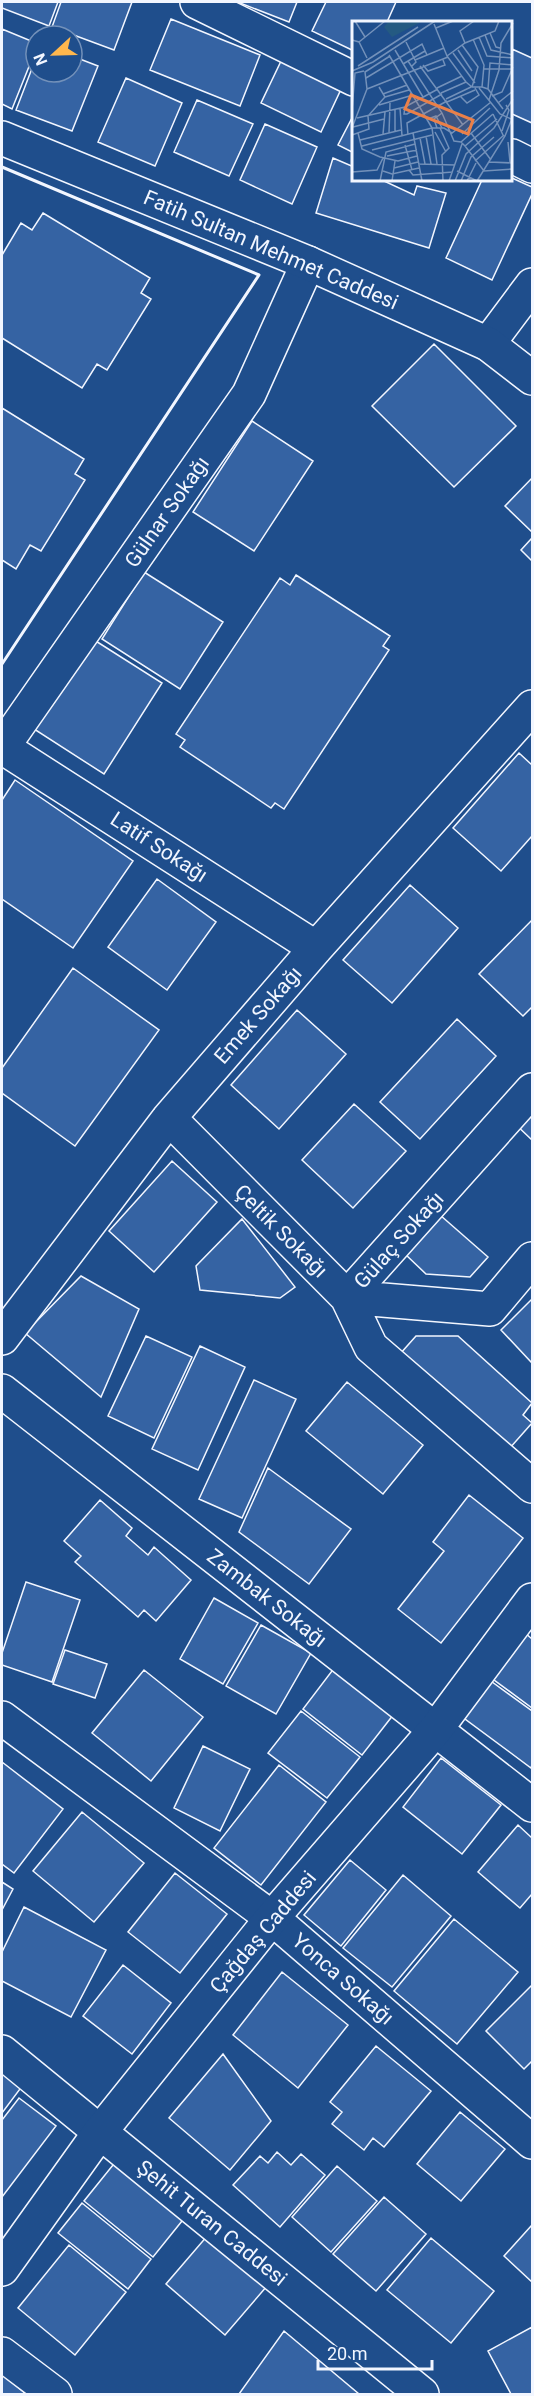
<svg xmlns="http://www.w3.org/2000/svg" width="534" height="2396" font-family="Roboto,sans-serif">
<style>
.building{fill:#3563a3;stroke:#f2f6ff;stroke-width:1.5}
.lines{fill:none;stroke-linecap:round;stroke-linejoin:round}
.minor-casing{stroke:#f2f6ff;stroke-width:36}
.tertiary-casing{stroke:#f2f6ff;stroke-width:36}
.minor{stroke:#1f4e8c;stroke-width:33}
.tertiary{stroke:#1f4e8c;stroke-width:33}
.wall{stroke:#f2f6ff;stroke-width:3}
.labels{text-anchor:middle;stroke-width:4.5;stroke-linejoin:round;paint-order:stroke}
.street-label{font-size:21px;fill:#f2f6ff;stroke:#1f4e8c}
.inset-road{fill:none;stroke:#7391ba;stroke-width:1.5}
.view{fill:#ea8049;fill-opacity:0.15;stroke:#ea8049;stroke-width:3}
.inset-edge{fill:none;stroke:#f2f6ff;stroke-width:3}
</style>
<rect width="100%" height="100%" fill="#1f4e8c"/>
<path class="building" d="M 2,2 L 58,2 L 49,26 L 2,8 Z
M 61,2 L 132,2 L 114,50 L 52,27 Z
M 241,2 L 297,2 L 289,22 L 240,3 Z
M 326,2 L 396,2 L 387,22 L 354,22 L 354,51 L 312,31 Z
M 171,19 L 260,55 L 240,106 L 150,70 Z
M 2,29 L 36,43 L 36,49 L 12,109 L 2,104 Z
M 512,49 L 532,58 L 532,123 L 512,114 Z
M 72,56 L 98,66 L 72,131 L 16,110 L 36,58 L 36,72 L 72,72 Z
M 283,57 L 343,85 L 321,132 L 261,103 Z
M 126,78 L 182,103 L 155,166 L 98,142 Z
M 197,100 L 253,124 L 229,176 L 174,152 Z
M 354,114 L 354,153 L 338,145 Z
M 265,124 L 317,147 L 292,204 L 240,180 Z
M 333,158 L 354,167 L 354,180 L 382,180 L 414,195 L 417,186 L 446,193 L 429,248 L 316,213 Z
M 512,178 L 532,187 L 532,194 L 492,280 L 446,258 L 482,180 L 512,180 Z
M 43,213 L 150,278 L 141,293 L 151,299 L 107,370 L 97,364 L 82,388 L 2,338 L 2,255 L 21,223 L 32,230 Z
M 434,344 L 516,426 L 454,487 L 372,406 Z
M 2,408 L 84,459 L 75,474 L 85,480 L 41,551 L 30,545 L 16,569 L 2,560 Z
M 252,421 L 313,461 L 254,551 L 193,512 Z
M 532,478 L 532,532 L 505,506 Z
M 532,538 L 532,561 L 521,550 Z
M 144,572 L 223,622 L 180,689 L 102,639 Z
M 296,575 L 390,636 L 383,646 L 389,650 L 284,809 L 275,803 L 271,808 L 180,747 L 185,740 L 176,734 L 280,578 L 290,585 Z
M 91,638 L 162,683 L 104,774 L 34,729 Z
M 519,753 L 532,765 L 532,836 L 501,871 L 453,828 Z
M 15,780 L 133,861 L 73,948 L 2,899 L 2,800 Z
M 157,879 L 216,922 L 167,990 L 108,947 Z
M 410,885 L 458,928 L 392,1003 L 343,960 Z
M 532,920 L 532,1007 L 523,1016 L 479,974 Z
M 73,968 L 159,1030 L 75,1146 L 2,1093 L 2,1068 Z
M 297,1010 L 346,1054 L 279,1129 L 231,1085 Z
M 457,1019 L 496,1056 L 420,1139 L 380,1102 Z
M 532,1098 L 532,1140 L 511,1120 Z
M 354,1104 L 406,1151 L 353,1208 L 302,1160 Z
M 172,1161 L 217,1202 L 154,1272 L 109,1231 Z
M 440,1215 L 488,1257 L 470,1277 L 426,1274 L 405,1254 Z
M 242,1219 L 295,1287 L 280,1298 L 200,1290 L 196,1266 Z
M 81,1276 L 139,1309 L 101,1397 L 25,1333 Z
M 532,1299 L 532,1363 L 501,1330 Z
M 146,1336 L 192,1357 L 154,1438 L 108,1416 Z
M 416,1336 L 458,1336 L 532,1403 L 523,1415 L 532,1423 L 509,1449 L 400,1354 Z
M 200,1346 L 245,1367 L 198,1470 L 152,1449 Z
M 254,1380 L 296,1399 L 242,1518 L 199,1499 Z
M 347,1382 L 423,1445 L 383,1494 L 306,1431 Z
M 268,1468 L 351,1529 L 309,1584 L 239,1532 Z
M 469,1495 L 523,1538 L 441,1643 L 398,1609 L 444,1551 L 433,1542 Z
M 100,1500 L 132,1528 L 126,1536 L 148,1555 L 154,1547 L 191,1580 L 156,1621 L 144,1610 L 138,1617 L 75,1562 L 81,1556 L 64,1541 Z
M 26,1582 L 80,1600 L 52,1682 L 2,1665 L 2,1653 Z
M 214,1598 L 258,1623 L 223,1684 L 180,1659 Z
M 261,1625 L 311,1653 L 276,1714 L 226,1686 Z
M 524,1632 L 532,1639 L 532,1708 L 490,1677 Z
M 65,1650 L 107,1664 L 95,1698 L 53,1684 Z
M 338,1663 L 397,1710 L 362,1755 L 303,1709 Z
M 144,1670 L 203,1717 L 151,1781 L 92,1733 Z
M 488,1679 L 532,1711 L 532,1765 L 531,1768 L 461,1716 Z
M 301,1711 L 360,1757 L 327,1798 L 268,1753 Z
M 203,1746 L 250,1769 L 220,1831 L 174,1808 Z
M 441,1758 L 501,1805 L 462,1854 L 403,1807 Z
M 2,1762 L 63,1809 L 14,1873 L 2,1864 Z
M 279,1765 L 326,1802 L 261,1885 L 214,1848 Z
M 82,1812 L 144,1863 L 94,1922 L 33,1871 Z
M 518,1825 L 532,1838 L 532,1894 L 520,1908 L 478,1872 Z
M 350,1860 L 386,1890 L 341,1946 L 304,1915 Z
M 175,1873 L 227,1914 L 180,1973 L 128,1932 Z
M 403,1875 L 451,1916 L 392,1987 L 343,1948 Z
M 2,1882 L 13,1889 L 2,1910 Z
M 24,1907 L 106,1950 L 71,2017 L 2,1981 L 2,1952 Z
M 454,1919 L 518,1972 L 457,2044 L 394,1991 Z
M 123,1965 L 171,2003 L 132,2054 L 83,2016 Z
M 282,1972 L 348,2025 L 298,2088 L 233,2035 Z
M 532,1985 L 532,2061 L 524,2069 L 486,2031 Z
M 376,2046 L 431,2091 L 384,2147 L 373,2138 L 364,2150 L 332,2124 L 342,2112 L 330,2102 Z
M 223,2054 L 271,2121 L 230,2170 L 169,2118 Z
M 2,2069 L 23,2085 L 2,2113 Z
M 19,2098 L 56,2126 L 2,2197 L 2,2120 Z
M 460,2112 L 505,2149 L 461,2201 L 417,2164 Z
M 277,2152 L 291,2165 L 301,2154 L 325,2175 L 280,2227 L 233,2185 L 260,2156 L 268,2163 Z
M 117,2160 L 186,2216 L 153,2257 L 84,2201 Z
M 337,2166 L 377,2201 L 331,2252 L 292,2217 Z
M 384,2197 L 426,2234 L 376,2291 L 333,2254 Z
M 82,2203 L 151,2259 L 128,2289 L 58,2233 Z
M 532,2225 L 532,2282 L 504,2256 Z
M 208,2235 L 267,2286 L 225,2335 L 166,2284 Z
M 431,2238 L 494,2291 L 451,2343 L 387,2290 Z
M 69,2245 L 126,2292 L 75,2355 L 18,2308 Z
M 532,2327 L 532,2394 L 511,2394 L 488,2351 Z
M 284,2331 L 359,2394 L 239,2394 Z
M 2,2374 L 26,2394 L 2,2394 Z"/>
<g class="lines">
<defs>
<path id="minor" d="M 197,2 L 354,79
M 512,156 L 532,166
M 488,344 L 532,285
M 2,747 L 316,948
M 2,748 L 249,394 L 308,263
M 532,1090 L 347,1297 L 371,1347 L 532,1486
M 169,1118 L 347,1297 L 490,1309 L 532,1259
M 2,1338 L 169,1118 L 316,948 L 532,707
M 2,1391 L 532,1805
M 2,1718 L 272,1918 L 532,2142
M 2,2052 L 100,2132
M 2,2354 L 55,2394"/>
<path id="tertiary" d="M 2,138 L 308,263 L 488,344 L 532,378
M 100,2132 L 422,2394
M 2,2269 L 100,2132 L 272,1918 L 436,1729 L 532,1600"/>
</defs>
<use href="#minor" class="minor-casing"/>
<use href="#tertiary" class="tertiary-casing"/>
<use href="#minor" class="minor"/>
<use href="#tertiary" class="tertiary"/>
<path class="wall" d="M 2,167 L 259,275 L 2,664"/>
</g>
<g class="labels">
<g class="street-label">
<text transform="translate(271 250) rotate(23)" y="7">Fatih Sultan Mehmet Caddesi</text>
<text transform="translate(167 512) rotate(-55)" y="7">Gülnar Sokağı</text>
<text transform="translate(159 847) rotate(33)" y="7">Latif Sokağı</text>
<text transform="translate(258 1015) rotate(-49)" y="7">Emek Sokağı</text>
<text transform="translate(281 1231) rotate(45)" y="7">Çeltik Sokağı</text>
<text transform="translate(399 1240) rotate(-48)" y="7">Gülaç Sokağı</text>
<text transform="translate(267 1598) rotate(38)" y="7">Zambak Sokağı</text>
<text transform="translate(263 1932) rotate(-50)" y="7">Çağdaş Caddesi</text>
<text transform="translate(343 1979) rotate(41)" y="7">Yonca Sokağı</text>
<text transform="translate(212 2223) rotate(39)" y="7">Şehit Turan Caddesi</text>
</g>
</g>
<g transform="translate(352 21)">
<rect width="160" height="160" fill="#1f4e8c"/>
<path d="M 37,0 L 71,0 L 40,16 L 32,6 Z" fill="#245a82"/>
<path class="inset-road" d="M 3,0 L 13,16M 82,3 L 95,35 L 114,61 L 120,66 L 130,66M 84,7 L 101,0M 138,12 L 144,26 L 148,27M 133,14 L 139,29 L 161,34M 127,16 L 135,35 L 161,37M 121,18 L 132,44 L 130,66M 0,19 L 7,21 L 15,37M 7,21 L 33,0M 54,21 L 64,41 L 60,45M 113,22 L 108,10 L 122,0M 110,24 L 126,46 L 120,66M 43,29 L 71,76M 106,29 L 120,50M 101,32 L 123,62M 37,34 L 80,107M 95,35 L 113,22 L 143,10 L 147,0M 63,39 L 92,27M 56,40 L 90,92 L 102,120 L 109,121 L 141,93M 51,43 L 73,30M 71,44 L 76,50 L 93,44 L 91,39M 6,45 L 66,6M 68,45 L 111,104M 132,48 L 161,48M 0,50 L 21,41 L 83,0M 14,57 L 70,23 L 75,34M 130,66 L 136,68 L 151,88M 85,67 L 110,55M 127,67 L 148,93 L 159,98M 15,68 L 96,36M 136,68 L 138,42 L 161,44M 89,72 L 114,61M 31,73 L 55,64M 108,75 L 115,82 L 127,74 L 123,67M 140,75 L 150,71 L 161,46M 33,76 L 57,69M 94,78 L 119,66M 137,79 L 147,49 L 149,22 L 161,2M 95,81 L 123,69M 146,82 L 161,70M 27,84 L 61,74M 53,86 L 52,93 L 55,93 L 90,73M 48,87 L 50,115M 43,88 L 43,110M 0,89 L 3,52 L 12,50M 141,93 L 151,114M 5,97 L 53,86 L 86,68M 76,98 L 84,95 L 90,107M 1,106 L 32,98M 0,107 L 15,68 L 13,51 L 38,35M 80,107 L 85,143M 85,107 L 82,98 L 90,92M 88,107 L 97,127 L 90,134 L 91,160M 150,110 L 157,89 L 154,84M 83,111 L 94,131M 6,112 L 10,128 L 28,136 L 46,140 L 65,135M 37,112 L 38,82M 61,112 L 70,160M 119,112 L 139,139M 31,113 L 33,91M 110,113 L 138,87M 0,114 L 17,108 L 16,95 L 33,76 L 27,66M 56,114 L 55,102 L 95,80M 74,115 L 79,143M 68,117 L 73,143M 8,119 L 49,109M 109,121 L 113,125 L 145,98M 156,121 L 158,141M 53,124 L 60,149M 10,125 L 80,107 L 92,107 L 100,112 L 139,81M 113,125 L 132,150 L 161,148M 20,129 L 80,114M 35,135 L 65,129M 123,140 L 152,114M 137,141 L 161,142M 66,143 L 103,144M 42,147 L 66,141M 57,149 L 61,154 L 101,151M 31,150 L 40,153 L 67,147M 105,150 L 125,160M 0,151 L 25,149 L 31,137M 28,160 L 34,131 L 63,123M 40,160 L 43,140M 97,160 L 110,123M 103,160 L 114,133 L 142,107 L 161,78M 109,160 L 119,136 L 142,116M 115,160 L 124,142M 125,160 L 153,115 L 161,95"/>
<path class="view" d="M 59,74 L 121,99 L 116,113 L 53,88 Z"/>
<rect width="160" height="160" class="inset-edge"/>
</g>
<rect width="534" height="2396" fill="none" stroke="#f2f6ff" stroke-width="6"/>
<g transform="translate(54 54) rotate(248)"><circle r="28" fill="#1f4e8c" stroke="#7391ba" stroke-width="1.5"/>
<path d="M0-4.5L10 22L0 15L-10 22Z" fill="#ffb74d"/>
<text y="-9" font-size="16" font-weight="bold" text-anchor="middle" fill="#f2f6ff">N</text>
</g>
<path d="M318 2360v9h114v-9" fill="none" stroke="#f2f6ff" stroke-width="3"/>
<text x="327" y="2360" font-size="18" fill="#f2f6ff" stroke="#1f4e8c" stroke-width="4.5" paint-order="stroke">20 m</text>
</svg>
